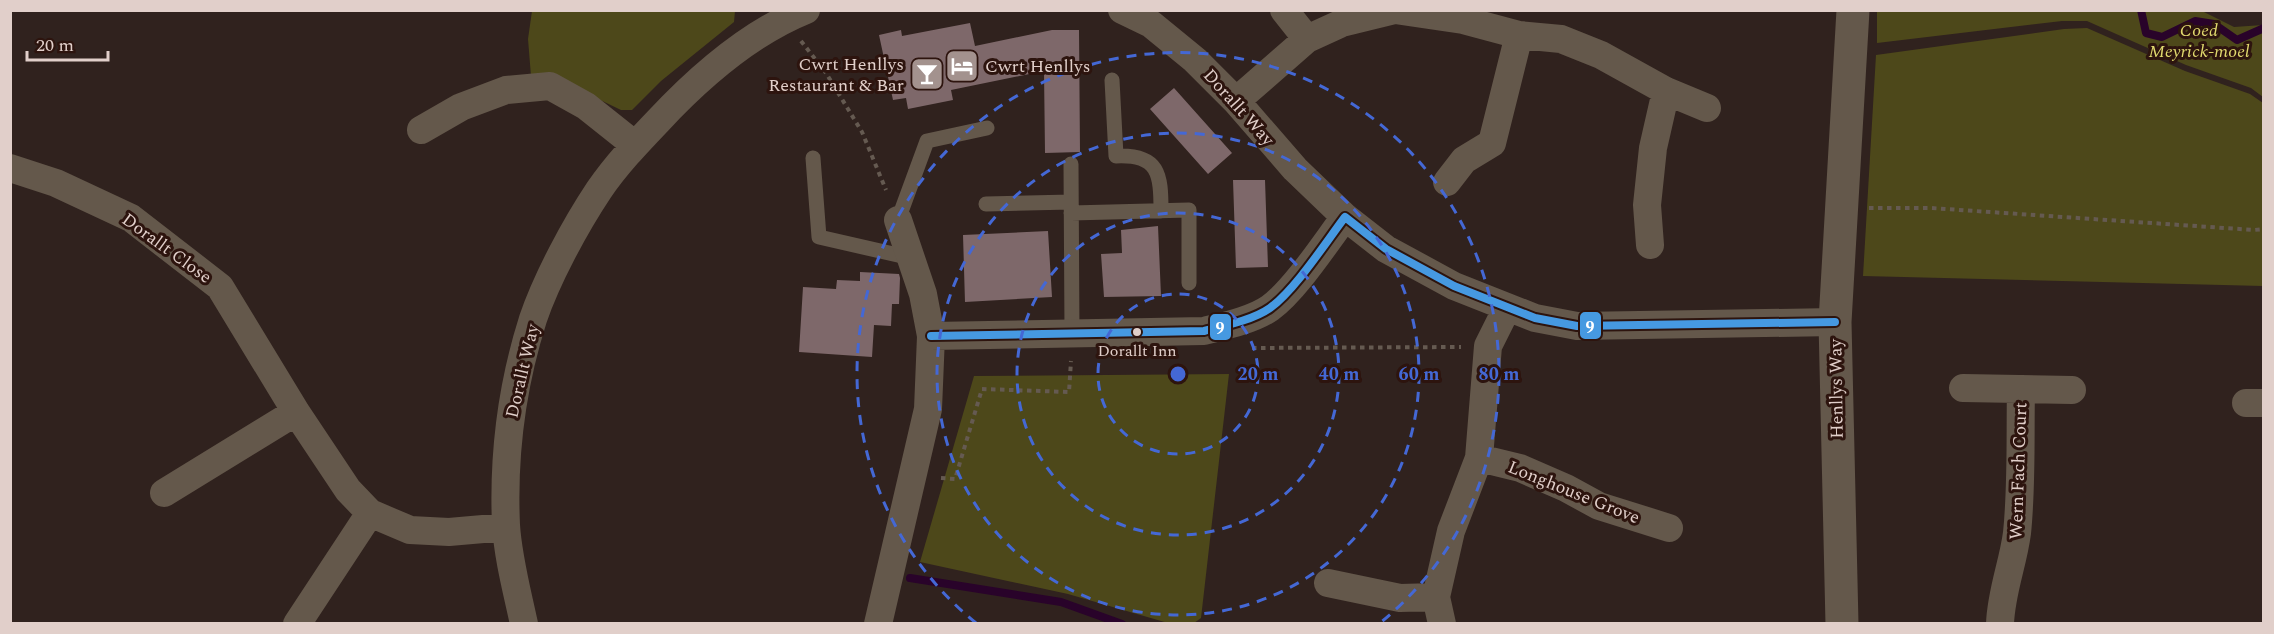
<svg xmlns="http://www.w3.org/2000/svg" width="2274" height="634" font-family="Spectral,serif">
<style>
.green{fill:#4d481a}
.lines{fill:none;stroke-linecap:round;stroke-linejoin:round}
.stream{stroke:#29032a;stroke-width:8}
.building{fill:#7e686a}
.path{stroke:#655a51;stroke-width:4;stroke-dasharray:4.5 4.5;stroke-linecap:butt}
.service{stroke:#64584b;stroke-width:15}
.minor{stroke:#64584b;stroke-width:28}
.tertiary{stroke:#64584b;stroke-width:33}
.bus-1-casing{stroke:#2d140e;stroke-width:12}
.bus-1{stroke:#4699e1;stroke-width:8}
.ring{fill:none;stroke:#4468d5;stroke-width:3;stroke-dasharray:10 8}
.bus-dot{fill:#e1cfca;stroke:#2d140e;stroke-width:2}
.labels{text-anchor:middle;stroke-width:6;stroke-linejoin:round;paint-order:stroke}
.bus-label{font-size:16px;fill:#e1cfca;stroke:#2d140e}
.park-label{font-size:18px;font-style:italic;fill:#e0d96e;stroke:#2d140e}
.poi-label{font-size:18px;fill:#e1cfca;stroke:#2d140e;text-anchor:end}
.street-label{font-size:18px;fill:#e1cfca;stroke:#2d140e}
.centre{fill:#4468d5;stroke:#2d140e;stroke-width:3}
.ring-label{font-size:18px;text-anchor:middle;font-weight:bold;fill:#4468d5;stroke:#2d140e;stroke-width:6;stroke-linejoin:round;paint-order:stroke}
.line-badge{stroke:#2d140e;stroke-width:2}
.badge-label{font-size:16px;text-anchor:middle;font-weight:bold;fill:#fff}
</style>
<rect width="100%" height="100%" fill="#30221e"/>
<path class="green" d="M 532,11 L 735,11 L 734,22 L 661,81 L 632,110 L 621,110 L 592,96 L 531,76 L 528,39 Z
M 1877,11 L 2202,11 L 2234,27 L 2263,25 L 2263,97 L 2251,88 L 2186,65 L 2087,21 L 2062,21 L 1877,43 Z
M 2087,28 L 2185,71 L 2250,94 L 2263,103 L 2263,286 L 1863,276 L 1876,55 L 2064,29 Z
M 1229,374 L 1201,618 L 1194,623 L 1168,623 L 1068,594 L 920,562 L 974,376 Z"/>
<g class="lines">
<path class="stream" d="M 2141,10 L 2146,33 L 2162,37 L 2195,21 L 2214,24 L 2237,40 L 2264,28
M 910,578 L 1061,602 L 1122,624"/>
</g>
<path class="building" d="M 970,23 L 975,46 L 1052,30 L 1079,30 L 1080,152 L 1045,153 L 1044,71 L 951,90 L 953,100 L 908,109 L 906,98 L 893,100 L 879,35 L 901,30 L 902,36 Z
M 1174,88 L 1232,153 L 1208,174 L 1150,109 Z
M 1233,180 L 1265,180 L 1268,267 L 1236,268 Z
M 1158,226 L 1161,296 L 1104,297 L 1101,254 L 1122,253 L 1121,230 Z
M 1048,231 L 1052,297 L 965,302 L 963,235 Z
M 860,272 L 899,274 L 900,278 L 899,304 L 892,304 L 891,326 L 874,325 L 872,357 L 799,352 L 803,287 L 836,289 L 837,280 L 860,281 Z"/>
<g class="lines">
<path class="path" d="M 801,41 L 826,73 L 862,132 L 886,190
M 1869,208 L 1931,208 L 2254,230 L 2264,229
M 1252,348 L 1461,347
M 941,478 L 955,479 L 982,389 L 1069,392 L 1071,361"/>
<path class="service" d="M 1112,80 L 1116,156 C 1159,154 1161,174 1161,211
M 813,158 L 819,237 L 911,258
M 1071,164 L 1072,333
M 986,204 L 1071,202
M 1071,213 L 1189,210 L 1189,283
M 898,220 L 927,141 L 987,128"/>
<path class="minor" d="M 1122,10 L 1151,24 L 1195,60 L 1236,101 L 1295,169 L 1345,217
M 1284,10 L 1307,39
M 1395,10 L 1463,20 L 1519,35 L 1561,39 L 1601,55 L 1666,91 L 1707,108
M 1236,101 L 1307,39 L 1342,23 L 1395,10
M 421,130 L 461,107 L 506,90 L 550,86 L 586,106 L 635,145
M 10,168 L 56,183 L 131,218 L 220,287 L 296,412 L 348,490 L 370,513 L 410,530 L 449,532 L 506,527
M 1447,182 L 1464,160 L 1492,143 L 1519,35
M 1650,245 L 1647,205 L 1653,148 L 1666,91
M 931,336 L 1204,331 C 1224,326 1253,320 1270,308 C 1295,290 1326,242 1345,217 L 1386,249 L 1454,286 L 1535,318 L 1577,326 L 1835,322
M 1963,388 L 2072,390
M 2246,403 L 2264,403
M 1479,458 L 1520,468 L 1566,488 L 1599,506 L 1669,528
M 164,493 L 296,412
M 1328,583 L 1400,598 L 1436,597
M 297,624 L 370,513
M 524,624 C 517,591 508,558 506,525 C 503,456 512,385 533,319 C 547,278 575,226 599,190 C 616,165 637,143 658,121 C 699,77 749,33 806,10
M 878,624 L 928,409 L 931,336 L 923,294 L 898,220
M 1442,624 L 1436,597 L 1451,531 L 1479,458 L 1488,346 L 1507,308
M 2000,624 C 2001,592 2013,564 2017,533 C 2022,485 2020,436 2021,389"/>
<path class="tertiary" d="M 1842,624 L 1835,322 L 1853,10"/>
<defs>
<path id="bus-1" d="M 931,336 L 1204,331 C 1224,326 1253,320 1270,308 C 1295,290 1326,242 1345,217 L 1386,249 L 1454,286 L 1535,318 L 1577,326 L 1835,322"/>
</defs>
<use href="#bus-1" class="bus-1-casing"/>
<use href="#bus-1" class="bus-1"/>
</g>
<g class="ring">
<circle cx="1178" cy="374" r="80"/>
<circle cx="1178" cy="374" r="161"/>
<circle cx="1178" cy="374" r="241"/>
<path d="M976 623A321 321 0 1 1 1380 623"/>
</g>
<defs>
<symbol id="hotel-square" viewBox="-11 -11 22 22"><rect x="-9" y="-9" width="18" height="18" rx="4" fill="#a3928e" stroke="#2d140e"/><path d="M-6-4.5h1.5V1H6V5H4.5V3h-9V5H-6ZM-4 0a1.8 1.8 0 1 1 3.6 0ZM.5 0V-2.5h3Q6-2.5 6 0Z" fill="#fff"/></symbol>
<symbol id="bar-square" viewBox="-11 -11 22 22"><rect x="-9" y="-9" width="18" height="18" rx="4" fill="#a3928e" stroke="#2d140e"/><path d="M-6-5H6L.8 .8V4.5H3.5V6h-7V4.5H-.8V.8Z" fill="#fff"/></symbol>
</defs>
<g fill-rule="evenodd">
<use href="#hotel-square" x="943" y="47" width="38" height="38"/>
<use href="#bar-square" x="908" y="55" width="38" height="38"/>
</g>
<circle class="bus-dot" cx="1137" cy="332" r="5"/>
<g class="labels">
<g class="bus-label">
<text x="1137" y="356">Dorallt Inn</text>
</g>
<g class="park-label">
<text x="2199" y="36">Coed<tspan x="2199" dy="21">Meyrick-moel</tspan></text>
</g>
<g class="poi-label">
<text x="904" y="70">Cwrt Henllys<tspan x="904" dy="21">Restaurant &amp; Bar</tspan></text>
<text x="985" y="72" text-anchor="start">Cwrt Henllys</text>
</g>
<g class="street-label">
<text transform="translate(1239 107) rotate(48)" y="6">Dorallt Way</text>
<text transform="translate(167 248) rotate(36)" y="6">Dorallt Close</text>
<text transform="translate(522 371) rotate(-77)" y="6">Dorallt Way</text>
<text transform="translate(1836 389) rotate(-91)" y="6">Henllys Way</text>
<text transform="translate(2018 471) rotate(-88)" y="6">Wern Fach Court</text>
<text transform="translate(1574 492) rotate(22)" y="6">Longhouse Grove</text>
</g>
</g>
<circle cx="1178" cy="374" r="9" class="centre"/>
<g class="ring-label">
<text x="1258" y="380">20 m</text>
<text x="1339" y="380">40 m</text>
<text x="1419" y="380">60 m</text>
<text x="1499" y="380">80 m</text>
</g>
<g class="line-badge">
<rect x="1579" y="311" width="23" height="29" rx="6" fill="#4699e1"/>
<rect x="1209" y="313" width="23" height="28" rx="6" fill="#4699e1"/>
</g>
<g class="badge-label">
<text x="1590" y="332">9</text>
<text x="1220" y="333">9</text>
</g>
<rect width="2274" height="634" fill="none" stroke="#e1cfca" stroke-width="24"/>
<path d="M27 51v9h81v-9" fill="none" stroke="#e1cfca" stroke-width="3"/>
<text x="36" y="51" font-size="18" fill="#e1cfca" stroke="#2d140e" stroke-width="4.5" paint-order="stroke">20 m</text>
</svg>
